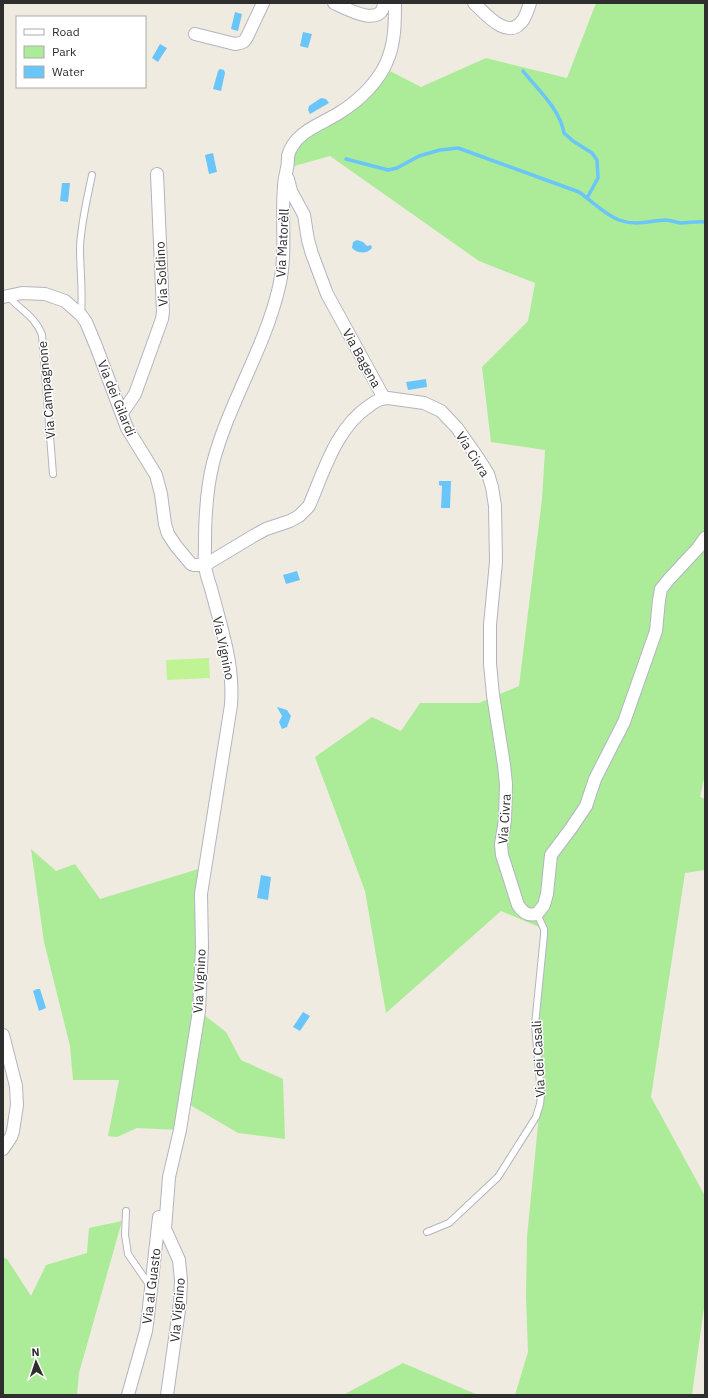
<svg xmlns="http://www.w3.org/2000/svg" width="708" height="1398" font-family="'IBM Plex Sans',sans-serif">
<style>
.green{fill:#aceb98}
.pitch{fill:#c0f393}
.water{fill:#6ac5fa}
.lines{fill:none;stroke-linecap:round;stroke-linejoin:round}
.stream{stroke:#6ac5fa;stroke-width:3.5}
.lane-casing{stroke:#b3b4c2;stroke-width:8}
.street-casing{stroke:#b3b4c2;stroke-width:14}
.lane{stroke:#fff;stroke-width:6}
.street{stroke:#fff;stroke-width:12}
.labels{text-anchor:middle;stroke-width:3;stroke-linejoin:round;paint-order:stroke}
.street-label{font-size:13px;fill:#2e2e2e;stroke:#fff}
</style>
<rect width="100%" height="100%" fill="#f0ebe0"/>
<path class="green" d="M 596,3 L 705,3 L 705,774 L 700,797 L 705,799 L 705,870 L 685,873 L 651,1097 L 705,1196 L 705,1300 L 692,1395 L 515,1395 L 528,1352 L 526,1297 L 527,1237 L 540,1104 L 535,1025 L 544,929 L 501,911 L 386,1013 L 365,891 L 315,757 L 372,717 L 401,731 L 420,703 L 479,703 L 519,686 L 542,499 L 545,450 L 491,442 L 482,367 L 528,321 L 535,283 L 479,261 L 330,156 L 287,168 L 291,149 L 339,113 L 384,68 L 421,87 L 486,58 L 567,78 Z
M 31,849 L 56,871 L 75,864 L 100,899 L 205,867 L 199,1011 L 226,1032 L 241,1060 L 283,1079 L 285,1139 L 238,1133 L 185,1102 L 180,1130 L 137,1128 L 117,1137 L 108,1136 L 119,1080 L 73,1080 L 70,1046 L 44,942 Z
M 122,1221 L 79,1373 L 77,1395 L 3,1395 L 3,1257 L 7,1259 L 31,1296 L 46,1265 L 87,1253 L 89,1228 Z
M 403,1363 L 478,1395 L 343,1395 Z"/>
<path class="pitch" d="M 209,658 L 210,678 L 167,680 L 166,660 Z"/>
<path class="water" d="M 235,12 L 242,14 L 238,31 L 231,29 Z
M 303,32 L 312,34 L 308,48 L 300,46 Z
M 160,44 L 167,48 L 158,62 L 152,58 Z
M 220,69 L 224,70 L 225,73 L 221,91 L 213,89 L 218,71 Z
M 321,98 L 326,99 L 329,103 L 310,114 L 308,110 L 309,106 Z
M 213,153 L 217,172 L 209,174 L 205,155 Z
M 62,183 L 70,183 L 68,202 L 60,201 Z
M 357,240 L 363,242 L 367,246 L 371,245 L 372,248 C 367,254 358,254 352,248 L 353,242 Z
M 426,379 L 427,387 L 408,390 L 406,382 Z
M 439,481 L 451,481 L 450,508 L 441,508 L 442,486 L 439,485 Z
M 297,571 L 300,580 L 286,584 L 283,575 Z
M 277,707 L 287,710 L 291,716 L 287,727 L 282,729 L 279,722 L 282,716 Z
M 261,875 L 271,877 L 268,900 L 257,898 Z
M 37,989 L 40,989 L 46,1008 L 39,1011 L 33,991 Z
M 303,1012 L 310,1016 L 300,1031 L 293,1027 Z"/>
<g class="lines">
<path class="stream" d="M 523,71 C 538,90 560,109 564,133 L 573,141 L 592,153 L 597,160 L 598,178 L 587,198
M 346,159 L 388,170 L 397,168 L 419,156 L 440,150 L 458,148 L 579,192 C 592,201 604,214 619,220 C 635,226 650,221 665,220 C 670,220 675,222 680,223 C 689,223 697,221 705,222"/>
<defs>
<path id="lane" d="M 8,296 C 20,310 36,317 42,335 L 53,474
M 81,315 C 83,293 80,270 80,248 C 81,223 87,199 92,175
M 126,1211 L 125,1235 L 128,1254 L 150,1286
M 427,1232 L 449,1223 L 498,1177 L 536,1117 L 540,1104 L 541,1095 L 535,1025 L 544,935 L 544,929 L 537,914"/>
<path id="street" d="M 334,3 C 345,8 382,29 384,3
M 474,3 C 485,13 508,42 523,20 C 526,16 528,9 530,3
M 195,34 L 235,44 C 241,43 244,43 247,37 L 263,3
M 288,179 L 291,191 L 304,215 L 308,240 L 312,254 L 327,294 L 384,398
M 3,297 L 22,293 L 45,294 L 65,301 L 81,315 L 86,322 L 96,346 L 127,428 L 156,475 L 161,494 L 165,524 L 168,534 L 176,546 L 191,564 L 194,565 L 205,565 L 255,535 L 266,529 L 290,521 L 299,516 L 309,506 C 324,471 336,428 369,406 C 374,402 381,398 388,398 L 424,403 L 441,411 L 457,428 L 478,458 L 488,474 L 492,487 L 495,506 L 496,562 L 490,625 L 490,664 L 493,695 L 504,765 L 506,784 L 505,820 L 501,844 L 502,855 L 518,905 C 523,913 528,916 537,914 L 544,905 L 547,894 L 551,855 L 572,827 L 586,806 L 595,779 L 624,722 L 656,631 L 659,600 L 661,589 L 670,578 L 698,548 L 705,538
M 122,413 L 135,394 L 162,319 L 163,312 L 157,174
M 3,1035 L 16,1086 L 17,1105 L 13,1131 L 11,1137 L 3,1149
M 128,1395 L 146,1331 L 148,1316 L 159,1217
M 167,1395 L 180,1303 L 181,1280 L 179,1260 L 165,1229 L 169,1177 L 180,1130 L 199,1011 L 202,947 L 201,894 L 231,705 C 234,665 222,631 212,592 C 210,584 206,575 205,566 C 204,560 205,553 205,547 C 205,536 205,524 206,512 C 207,496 209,479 213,463 C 229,402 265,348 279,287 C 287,254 281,220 284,187 C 284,180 286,174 287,168 C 288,164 288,160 288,156 C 294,132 320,125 339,113 C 360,100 381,80 389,56 C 395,39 395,21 395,3"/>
</defs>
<use href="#lane" class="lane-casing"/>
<use href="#street" class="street-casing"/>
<use href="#lane" class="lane"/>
<use href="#street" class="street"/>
</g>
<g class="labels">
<g class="street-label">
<text transform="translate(282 243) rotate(-87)" y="5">Via Matorèll</text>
<text transform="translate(161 274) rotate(-93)" y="5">Via Soldino</text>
<text transform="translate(362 358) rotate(61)" y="5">Via Bagena</text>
<text transform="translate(46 390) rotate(-95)" y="5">Via Campagnone</text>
<text transform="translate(117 398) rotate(68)" y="5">Via dei Gilardi</text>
<text transform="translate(473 454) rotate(58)" y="5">Via Civra</text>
<text transform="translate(224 648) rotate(78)" y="5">Via Vignino</text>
<text transform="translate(504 819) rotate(-86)" y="5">Via Civra</text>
<text transform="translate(199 981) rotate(-87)" y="5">Via Vignino</text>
<text transform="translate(538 1059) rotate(-93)" y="5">Via dei Casali</text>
<text transform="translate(151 1286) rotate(-83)" y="5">Via al Guasto</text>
<text transform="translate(177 1310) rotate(-85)" y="5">Via Vignino</text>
</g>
</g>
<rect width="708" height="1398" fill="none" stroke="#2e2e2e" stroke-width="8"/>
<rect x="16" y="16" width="130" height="72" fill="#ffffff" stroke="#ababab"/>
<rect x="24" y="29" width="20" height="6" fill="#ffffff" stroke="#ababab"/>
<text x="52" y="36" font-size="12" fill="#2e2e2e">Road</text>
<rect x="24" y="46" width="20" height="12" fill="#aceb98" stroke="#ababab"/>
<text x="52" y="56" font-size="12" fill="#2e2e2e">Park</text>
<rect x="24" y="66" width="20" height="12" fill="#6ac5fa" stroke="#ababab"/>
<text x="52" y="76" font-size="12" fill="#2e2e2e">Water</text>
<g transform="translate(36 1362) rotate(357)" stroke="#ffffff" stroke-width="3" paint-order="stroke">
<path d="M0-3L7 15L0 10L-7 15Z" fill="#2e2e2e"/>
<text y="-6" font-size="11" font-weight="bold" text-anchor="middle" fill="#2e2e2e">N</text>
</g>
</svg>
